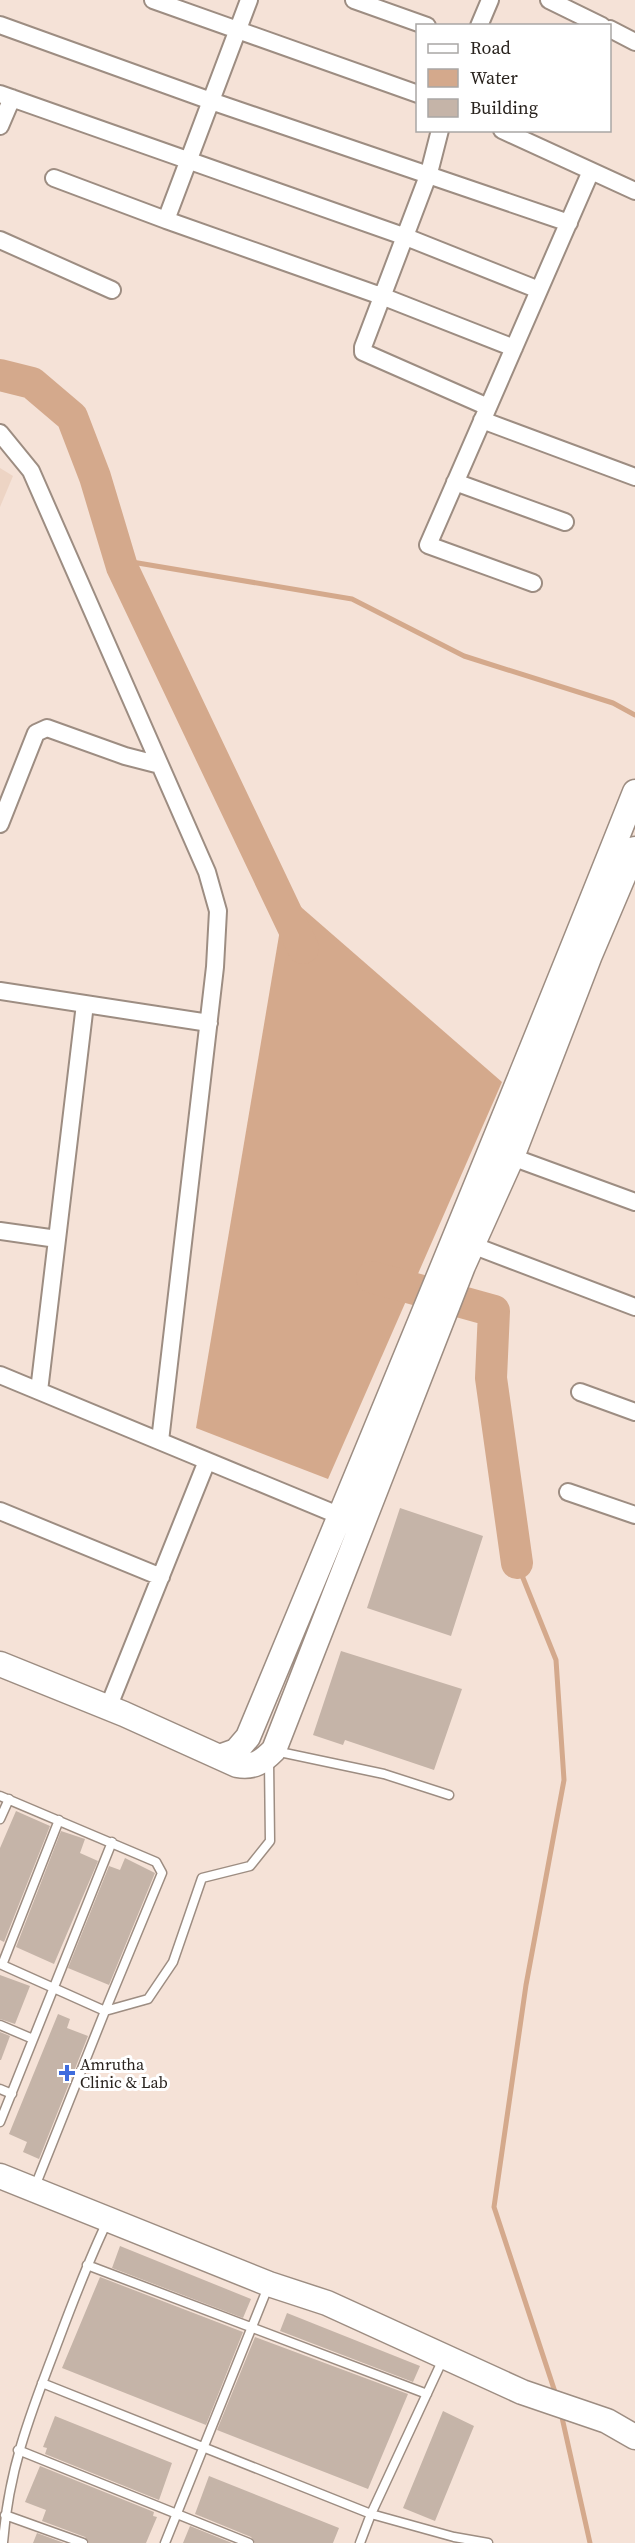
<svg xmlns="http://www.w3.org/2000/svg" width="635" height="2543" font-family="'Source Serif 4',serif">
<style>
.built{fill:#edd4c4}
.water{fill:#d4a98c}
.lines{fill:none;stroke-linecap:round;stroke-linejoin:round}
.stream{stroke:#d4a98c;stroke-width:5}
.river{stroke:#d4a98c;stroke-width:32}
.building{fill:#c5b4a8}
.lane-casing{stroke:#9d8d82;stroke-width:11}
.street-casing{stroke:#9d8d82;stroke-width:20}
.secondary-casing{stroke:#9d8d82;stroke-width:27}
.lane{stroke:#fff;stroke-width:8}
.street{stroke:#fff;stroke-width:16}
.secondary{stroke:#fff;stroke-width:24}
.poi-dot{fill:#3f6cdd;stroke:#fff;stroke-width:2}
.labels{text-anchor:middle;stroke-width:6;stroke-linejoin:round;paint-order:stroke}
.poi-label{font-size:16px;fill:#28221d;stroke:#fff;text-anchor:start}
</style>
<rect width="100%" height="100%" fill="#f5e2d7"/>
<path class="built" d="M 0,468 L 13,476 L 0,507 Z"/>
<path class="water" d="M 286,894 L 502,1082 L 328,1479 L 196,1428 Z"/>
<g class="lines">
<path class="stream" d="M 120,560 L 352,599 L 464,656 L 613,703 L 635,715
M 517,1563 L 556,1660 L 564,1780 L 526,1985 L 494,2207 L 556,2395
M 561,2413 L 590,2543"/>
<path class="river" d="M 0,375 L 32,383 L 72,417 L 95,477 L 122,567 L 303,948
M 372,1277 L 494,1311 L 491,1378 L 517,1563"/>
</g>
<path class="building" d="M 400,1508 L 483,1536 L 451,1636 L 367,1608 Z
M 341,1651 L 462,1689 L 434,1770 L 345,1740 L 343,1745 L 313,1735 Z
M 16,1811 L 50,1826 L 4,1942 L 0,1940 L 0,1848 Z
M 61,1831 L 85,1839 L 80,1853 L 98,1861 L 54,1964 L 16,1947 Z
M 125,1858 L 155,1873 L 109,1985 L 68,1968 L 109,1866 L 120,1870 Z
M 0,1975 L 30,1986 L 15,2024 L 0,2019 Z
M 58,2014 L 70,2019 L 67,2028 L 88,2036 L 39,2159 L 23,2152 L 27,2142 L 9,2134 Z
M 0,2032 L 10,2036 L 1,2060 L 0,2060 Z
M 120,2246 L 251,2299 L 243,2318 L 112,2268 Z
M 100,2277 L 243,2332 L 206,2425 L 62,2368 Z
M 287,2313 L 420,2366 L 413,2382 L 280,2331 Z
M 255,2337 L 408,2394 L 368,2489 L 217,2430 Z
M 443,2411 L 474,2426 L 435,2521 L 403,2508 Z
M 55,2416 L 172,2463 L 159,2500 L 45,2454 L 47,2448 L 43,2447 Z
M 40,2466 L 154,2512 L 153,2516 L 157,2517 L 146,2543 L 89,2543 L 85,2537 L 42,2521 L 46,2510 L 25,2502 Z
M 209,2476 L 339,2528 L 333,2543 L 255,2543 L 251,2537 L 195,2514 Z
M 190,2526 L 232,2543 L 183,2543 Z
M 37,2533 L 64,2543 L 33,2543 Z"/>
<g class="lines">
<defs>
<path id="lane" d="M 275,1751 L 384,1774 L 449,1795
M 0,1796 L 156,1862 L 162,1873 L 105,2011 L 0,1964
M 0,1819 L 9,1799
M 2,1965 L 59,1820
M 0,2025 L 33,2039
M 0,2089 L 12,2094
M 0,2122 L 112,1842
M 34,2189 L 105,2011 L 148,1999 L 173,1962 L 202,1878 L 250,1866 L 270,1841 L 269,1761
M 87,2265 L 427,2394
M 42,2383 L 371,2514 L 444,2357
M 18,2450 L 249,2543
M 5,2515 L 83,2543
M 3,2543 C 8,2473 29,2417 54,2352 C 71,2307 87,2263 108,2220
M 165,2543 L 268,2287
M 360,2543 L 371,2514 L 454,2537 L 488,2543"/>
<path id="street" d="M 153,0 L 418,94
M 249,0 L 166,220 L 384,297 L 514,348
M 354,0 L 427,26
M 549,0 L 602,26
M 0,25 L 211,101 L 569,223
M 479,26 L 490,0
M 610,29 L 635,42
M 0,94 L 406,237 L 539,290
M 0,126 L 12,98
M 440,130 L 429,173 L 363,347 L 363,352 L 488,407
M 502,130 L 635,191
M 54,178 L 166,220
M 0,240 L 112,290
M 482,420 L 635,477
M 0,433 L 31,471 L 207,872 L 218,911 L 215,967 L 160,1441
M 455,482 L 565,522
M 533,583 L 428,545 L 591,171
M 0,824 L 36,733 L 47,728 L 125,756 L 160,765
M 0,991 L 209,1023
M 512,1157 L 635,1202
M 0,1231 L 57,1239
M 472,1245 L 635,1307
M 0,1375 L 338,1515
M 39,1391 L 85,1004
M 580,1392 L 635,1412
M 568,1492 L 635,1515
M 0,1511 L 161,1577
M 108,1708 L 207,1461"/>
<path id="secondary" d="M 0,1664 L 124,1714 L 237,1765 C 254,1768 262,1762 274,1750 L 463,1266 L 512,1157 L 590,955 L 635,849
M 222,1756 L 236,1751 L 248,1737 C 379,1423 509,1108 635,792
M 0,2176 L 269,2284 L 327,2303 L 522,2392 L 607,2421 L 635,2437"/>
</defs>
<use href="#lane" class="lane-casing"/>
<use href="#street" class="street-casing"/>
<use href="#secondary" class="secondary-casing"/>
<use href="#lane" class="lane"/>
<use href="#street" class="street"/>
<use href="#secondary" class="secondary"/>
</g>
<path class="poi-dot" d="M64 2064h6v6h6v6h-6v6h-6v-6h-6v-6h6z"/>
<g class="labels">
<g class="poi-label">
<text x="80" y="2070">Amrutha<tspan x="80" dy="18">Clinic &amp; Lab</tspan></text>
</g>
</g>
<rect x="416" y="24" width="195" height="108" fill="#ffffff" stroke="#a9a7a5" stroke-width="1.5"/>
<rect x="428" y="44" width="30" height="9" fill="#ffffff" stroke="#a9a7a5" stroke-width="1.5"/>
<text x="470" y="54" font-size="18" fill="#28221d">Road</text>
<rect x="428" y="69" width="30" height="18" fill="#d4a98c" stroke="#a9a7a5" stroke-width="1.5"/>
<text x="470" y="84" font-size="18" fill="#28221d">Water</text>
<rect x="428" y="99" width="30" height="18" fill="#c5b4a8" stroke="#a9a7a5" stroke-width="1.5"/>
<text x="470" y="114" font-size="18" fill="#28221d">Building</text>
</svg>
